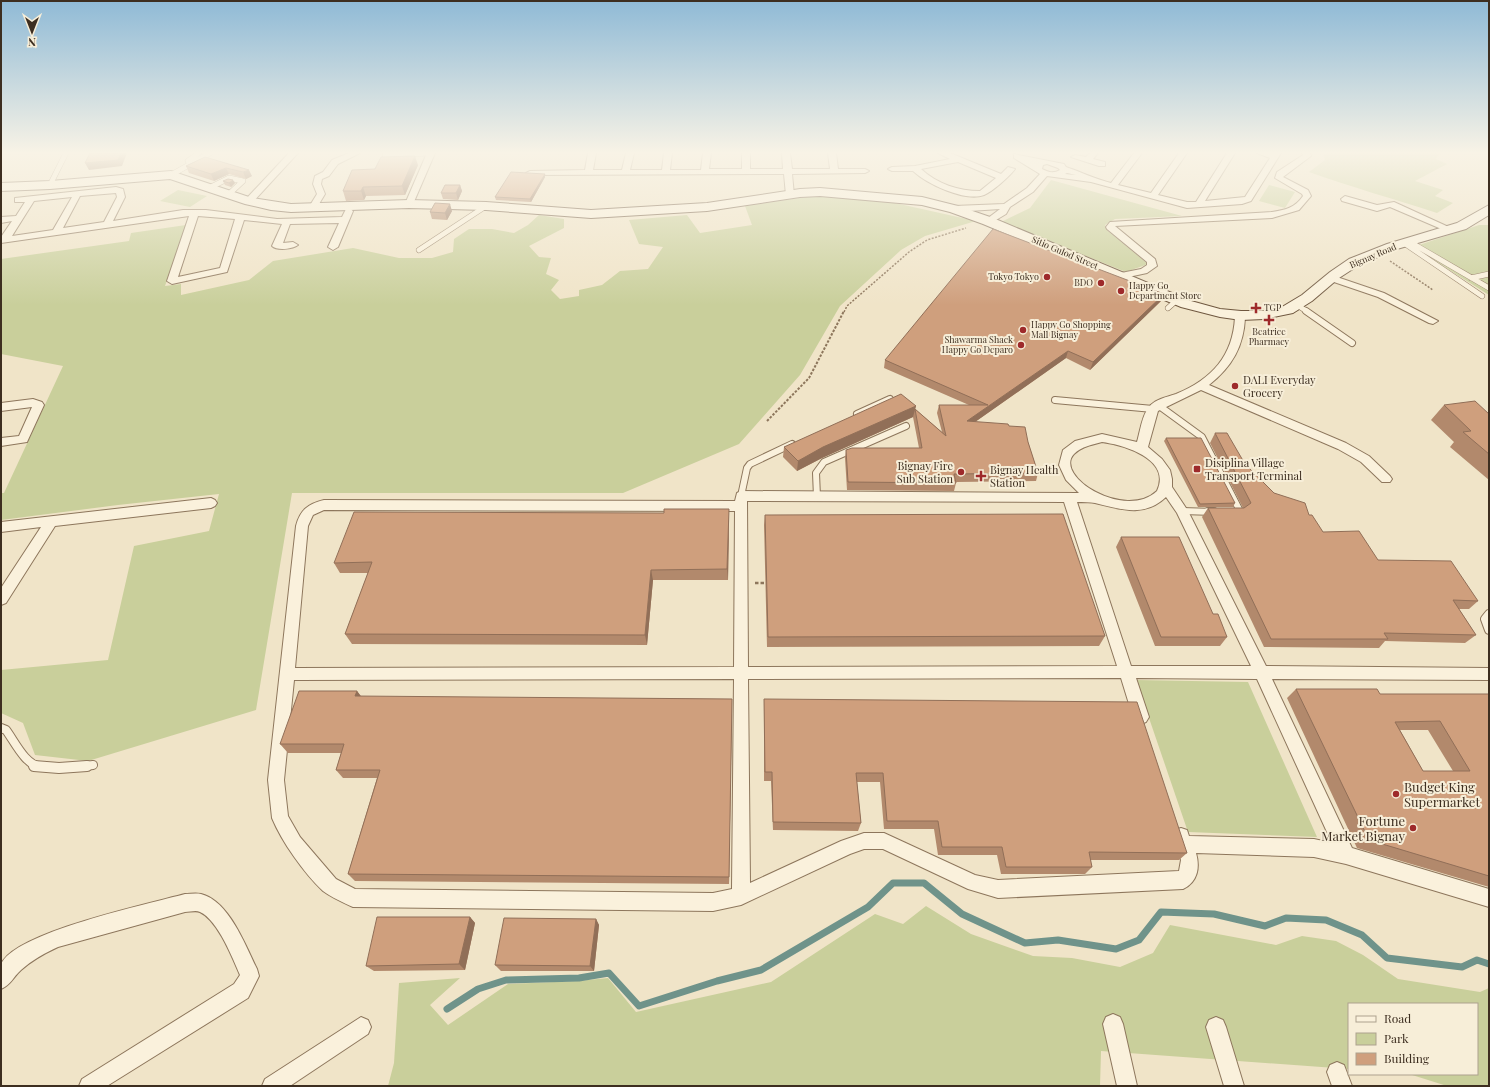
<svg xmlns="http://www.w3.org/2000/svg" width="1490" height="1087" font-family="'Playfair Display',serif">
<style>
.green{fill:#c9cf9b}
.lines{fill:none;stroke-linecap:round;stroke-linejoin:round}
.stream{stroke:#6f938a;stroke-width:7}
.lane-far3-casing{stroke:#8d765c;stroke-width:6}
.lane-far2-casing{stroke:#8d765c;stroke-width:8}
.lane-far1-casing{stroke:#8d765c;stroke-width:10}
.lane-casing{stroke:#8d765c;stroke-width:12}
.street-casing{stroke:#8d765c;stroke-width:2}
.secondary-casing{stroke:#6f573f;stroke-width:2}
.path-far2{stroke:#8d765c;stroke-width:1.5;stroke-dasharray:2 1.5;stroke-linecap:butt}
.path-far1{stroke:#8d765c;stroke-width:2;stroke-dasharray:2.5 1.5;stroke-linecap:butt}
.path{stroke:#8d765c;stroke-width:2.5;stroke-dasharray:3.5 2;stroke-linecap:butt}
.lane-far3{stroke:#faf1dc;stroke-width:5}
.lane-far2{stroke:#faf1dc;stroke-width:6}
.lane-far1{stroke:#faf1dc;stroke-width:8}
.lane{stroke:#faf1dc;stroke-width:10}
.street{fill:#faf1dc;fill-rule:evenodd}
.secondary{fill:#faf1dc;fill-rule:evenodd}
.wall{fill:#b2896c;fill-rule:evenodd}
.shaded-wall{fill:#916f58}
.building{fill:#cf9f7d;stroke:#916f58;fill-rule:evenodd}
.poi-dot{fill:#9e2a2b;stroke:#f7eed8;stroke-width:1.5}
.labels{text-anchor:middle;stroke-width:4;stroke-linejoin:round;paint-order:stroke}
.far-street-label{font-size:9px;fill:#3d2e20;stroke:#f7eed8}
.far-poi-label{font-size:9px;fill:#3d2e20;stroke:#f7eed8;text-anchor:end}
.poi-label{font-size:11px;fill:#3d2e20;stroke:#f7eed8;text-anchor:start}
.near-poi-label{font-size:13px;fill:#3d2e20;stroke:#f7eed8;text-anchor:start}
</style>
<rect width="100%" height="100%" fill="#f0e4c8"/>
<path class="green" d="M 1323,153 L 1440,153 L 1436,159 L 1447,164 L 1415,181 L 1443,190 L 1435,196 L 1453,203 L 1437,213 C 1394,199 1351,187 1309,172 L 1325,160 Z
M 1051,180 L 1182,216 L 1115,219 L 1105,225 L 1108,231 L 1148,264 L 1126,272 L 1001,222 L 1030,208 Z
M 1269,185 L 1295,192 L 1285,208 L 1259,201 Z
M 178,190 L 207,196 L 190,207 L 160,201 Z
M 819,195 L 886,201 L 976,221 L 925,236 L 901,250 L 840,306 L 800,375 L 739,444 L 623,493 L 292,493 L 256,710 L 88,761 L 35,755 L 23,723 L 1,713 L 1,670 L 108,660 L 134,546 L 209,531 L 219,494 L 118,505 L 1,520 L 1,493 L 4,493 L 63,366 L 1,354 L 1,259 L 129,241 L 131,233 L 186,225 L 165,286 L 181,284 L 181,295 L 249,280 L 273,261 L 353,248 L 399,258 L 432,258 L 453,252 L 454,239 L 469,229 L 492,229 L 514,233 L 528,225 L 539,215 L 564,219 L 564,228 L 529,246 L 539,257 L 551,258 L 546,274 L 559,280 L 551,290 L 560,299 L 579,296 L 579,290 L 602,285 L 620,271 L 648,269 L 663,247 L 639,244 L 629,220 L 687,215 L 700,233 L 752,225 L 745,206 Z
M 1479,225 L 1489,225 L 1489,295 L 1413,247 Z
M 1136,680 L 1248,682 L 1317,837 L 1188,832 Z
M 926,906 L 971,934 L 1033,956 L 1072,958 L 1120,967 L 1153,953 L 1170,925 L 1276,945 L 1302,936 L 1336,941 L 1363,955 L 1398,979 L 1480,992 L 1489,988 L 1489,1086 L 1447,1086 L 1409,1074 L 1477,1074 L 1477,1004 L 1349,1004 L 1349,1069 L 1101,1051 L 1100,1086 L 388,1086 L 394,1063 L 399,983 L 460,978 L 430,1005 L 448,1025 L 508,984 L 578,981 L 608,978 L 636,1012 L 771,982 L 875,914 L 903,924 Z"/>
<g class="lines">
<path class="stream" d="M 447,1009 L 478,989 L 506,980 L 579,978 L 609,973 L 639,1006 L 717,981 L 761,970 L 868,907 L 893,883 L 924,883 L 962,914 L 1025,943 L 1058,940 L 1116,949 L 1139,940 L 1161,912 L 1214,914 L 1265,926 L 1286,918 L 1326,920 L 1362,935 L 1387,958 L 1462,967 L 1477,960 L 1489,964"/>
<defs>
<path id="lane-far3" d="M 385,155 L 430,153
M 188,161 L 199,153
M 171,175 L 210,153
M 50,185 L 66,153
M 209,188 L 229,178 L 243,181 L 229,194
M 1410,242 L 1489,288
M 1404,243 L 1482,296
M 419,250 L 486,206
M 1471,278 L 1489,274
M 1297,305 L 1308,312
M 1168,308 L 1177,300"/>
<path id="lane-far2" d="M 1306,311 L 1352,343
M 1055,400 L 1153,409
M 1158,405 L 1202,437 L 1240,511 L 1235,513
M 857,414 L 890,399
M 741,496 L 747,468 L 750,464 L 792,444
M 817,497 L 816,473 L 824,462 L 906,426
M 1182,511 L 1214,512"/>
<path id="lane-far1" d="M 1208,512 L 1214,512
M 1234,513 L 1238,512
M 1489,614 L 1485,619 L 1489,630
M 1,728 L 6,730 C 15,742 25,765 41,767
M 76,767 L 93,765"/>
<path id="lane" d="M 34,766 L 59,768 L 87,766"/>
<path id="street" d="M 289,153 L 298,153 L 252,203 L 246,203 L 246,199 Z
M 349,153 L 360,153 L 338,164 L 329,176 L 322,179 L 321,184 L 325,194 L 316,209 L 310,209 L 309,207 L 317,194 L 313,184 L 315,176 L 323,172 L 332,160 Z
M 427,153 L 435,153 L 413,204 L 412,206 L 406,206 L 405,204 Z
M 588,153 L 596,153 L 593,170 L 622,170 L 626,153 L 634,153 L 630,170 L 662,170 L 664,153 L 672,153 L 670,170 L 701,170 L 703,153 L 711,153 L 709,169 L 742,169 L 742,153 L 750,153 L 750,169 L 783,169 L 782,153 L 790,153 L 792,169 L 830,169 L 828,153 L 836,153 L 838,169 L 865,169 L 869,171 L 865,173 L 792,174 L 794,195 L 790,198 L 786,195 L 784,174 L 530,175 L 526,173 L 530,171 L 585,170 Z
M 938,153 L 950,153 L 1001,174 L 1008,167 L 1015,169 C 1010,176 992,192 984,195 C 965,202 927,184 913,171 L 892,171 L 888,169 L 892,167 L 915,166 L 950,159 ZM 958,162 L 996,178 L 980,191 C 959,191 937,184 921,169 Z
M 1090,153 L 1098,153 L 1093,159 L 1105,162 L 1105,166 L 1099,166 L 1071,157 L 1075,155 L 1086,157 Z
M 1134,153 L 1142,153 L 1118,185 L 1151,193 L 1179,153 L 1187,153 L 1158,195 L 1187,202 L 1196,202 L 1227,153 L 1235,153 L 1205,201 L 1245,197 L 1270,158 L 1257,153 L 1281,153 L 1251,201 L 1242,204 L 1187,208 L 1091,182 L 1047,176 L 1033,192 L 1010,207 L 1006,214 L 991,223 L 985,223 L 984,221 L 1000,209 L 954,212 L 950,209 L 954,206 L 1004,204 L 1027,188 L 1040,174 L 1014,158 L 1014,154 L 1064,164 L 1066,167 C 1081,172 1095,179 1111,183 ZM 1043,165 L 1047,164 L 1058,168 L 1060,170 C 1053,174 1048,172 1042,169 ZM 1067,173 L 1076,175 L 1065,174 Z
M 1302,153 L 1310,153 L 1311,156 L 1283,177 L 1308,190 L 1311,196 L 1299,210 L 1272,218 L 1115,226 L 1155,259 L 1157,266 L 1147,273 L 1119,279 L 1114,276 L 1116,274 L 1141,269 L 1147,265 L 1147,262 L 1107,229 L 1106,227 L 1110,222 L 1272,212 C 1285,210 1295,208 1303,196 L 1302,194 L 1275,178 L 1277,172 L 1303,155 Z
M 116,187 L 123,189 L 125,197 L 113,221 L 183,210 L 206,210 L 277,219 L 342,217 L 346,209 L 349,208 L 353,211 L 338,247 L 333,250 L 328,247 L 339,223 L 290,224 L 283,243 L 293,242 L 298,245 C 293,249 277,251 272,246 L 282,224 L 244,220 L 227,272 L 172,284 L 167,281 L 189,216 L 1,243 L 1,237 L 12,221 L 1,223 L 1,217 L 16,216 L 25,202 L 15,202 L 15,198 ZM 116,193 L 117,197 L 104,222 L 63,228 L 80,196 ZM 72,197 L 53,230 L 12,236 L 34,201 ZM 198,216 L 235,219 L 220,268 L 178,277 Z
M 1345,196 L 1377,205 L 1394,202 L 1453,229 L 1449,232 L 1446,231 L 1390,207 L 1377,211 L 1342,201 L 1341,199 Z
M 1331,275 L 1384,293 L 1438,321 L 1433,324 L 1429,323 L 1378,297 L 1328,280 L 1328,276 Z
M 1240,314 L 1245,317 C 1244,346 1232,367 1209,385 L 1346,443 L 1369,456 L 1390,476 L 1392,479 L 1390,482 L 1382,482 L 1361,462 L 1338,449 L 1201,390 L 1158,411 L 1148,447 L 1162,459 L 1170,470 L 1172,479 L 1172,487 L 1188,511 L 1266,666 L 1489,668 L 1489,680 L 1272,679 L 1352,848 L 1489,889 L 1489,907 L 1346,864 L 1314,857 L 1196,853 C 1200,867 1198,882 1183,889 L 998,898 L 968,889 L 883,849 L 864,849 L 850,854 L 741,905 L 713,911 L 353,907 C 344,903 331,897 323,891 C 304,873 282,842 272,818 L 268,780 L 296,526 C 300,510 308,504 324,500 L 735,501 L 737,493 L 741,491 L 1079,493 L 1066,480 L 1059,465 L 1063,450 L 1075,441 L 1102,434 L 1137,442 C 1140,432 1142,415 1149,407 C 1155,399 1167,397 1176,394 C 1212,379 1233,356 1235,317 ZM 1102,442 C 1124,445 1172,459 1157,491 C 1125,521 1053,476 1074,454 C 1082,446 1092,445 1102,442 ZM 1166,497 L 1177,513 L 1251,666 L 1131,666 L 1077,502 C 1083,502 1090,502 1095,503 C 1120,509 1144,518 1166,497 ZM 747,501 L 1064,502 L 1117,666 L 748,667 ZM 324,510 L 735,511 L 734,667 L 295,668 L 308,526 L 313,515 ZM 1121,678 L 1133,717 L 1136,722 L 1141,724 L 1146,722 L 1149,717 L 1136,678 L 1257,679 L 1332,843 L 1314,839 L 1189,836 L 1187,830 L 1181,828 L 1175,830 L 1173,836 L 1181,860 L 1179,871 L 998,880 L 975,875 L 884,833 L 864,833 L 841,841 L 750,883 L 748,679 ZM 734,679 L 732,889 L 713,893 L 355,889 L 336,879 L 300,837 L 288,816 L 284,780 L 294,680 Z
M 33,399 L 42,402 L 44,405 L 27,442 L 1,446 L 1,438 L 19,436 L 32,407 L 1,411 L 1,403 Z
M 211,498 L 215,500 L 217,503 L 215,506 L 211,508 L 55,526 L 6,603 L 1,605 L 1,588 L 41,527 L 1,532 L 1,522 Z
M 185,894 C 190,894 196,893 201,894 C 229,901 245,945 257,969 L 259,976 L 248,998 L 107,1086 L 79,1086 L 82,1079 L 234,984 L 240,975 C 233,959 218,920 200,912 C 196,910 190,912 185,912 L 58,947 C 45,953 32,960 21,970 C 13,977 11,985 1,989 C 1,982 0,971 1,965 C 11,933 152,903 185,894 Z
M 1113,1014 L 1120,1017 L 1123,1024 L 1137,1086 L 1117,1086 L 1103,1024 L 1106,1017 Z
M 361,1017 L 368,1020 L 371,1027 L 368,1034 L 290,1086 L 262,1086 L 265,1079 Z
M 1216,1017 L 1223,1020 L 1226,1027 L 1244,1086 L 1224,1086 L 1206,1027 L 1209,1020 Z
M 1337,1062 L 1344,1065 L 1352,1086 L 1332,1086 L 1327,1072 L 1330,1065 Z"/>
<path id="secondary" d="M 171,171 L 252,198 L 291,204 L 409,200 L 486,202 L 591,210 L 707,203 L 800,189 L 820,188 L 922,197 L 958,206 L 993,218 L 1191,301 L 1220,309 L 1241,311 L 1264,311 L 1282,307 L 1302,295 L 1330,272 L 1349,259 L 1387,244 L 1457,223 L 1489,205 L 1489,215 L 1466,229 L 1397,249 L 1359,265 L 1339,278 L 1312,301 L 1293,313 L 1264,319 L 1241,320 L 1220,317 L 1181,307 L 983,224 L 950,212 L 922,205 L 820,196 L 800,197 L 707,211 L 591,218 L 486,210 L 409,208 L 291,212 L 271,210 L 245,204 L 170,179 L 50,189 L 1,191 L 1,183 L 50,181 Z"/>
</defs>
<use href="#lane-far3" class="lane-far3-casing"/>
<use href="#lane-far2" class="lane-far2-casing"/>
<use href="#lane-far1" class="lane-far1-casing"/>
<use href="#lane" class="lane-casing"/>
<use href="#street" class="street-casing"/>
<use href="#secondary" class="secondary-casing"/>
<path class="path-far2" d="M 1390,261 L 1433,290
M 844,312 L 847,306 L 909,252 L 927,240 L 966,228"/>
<path class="path-far1" d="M 767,421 L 809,378 L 844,311"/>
<path class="path" d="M 755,583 L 768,583"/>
<use href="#lane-far3" class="lane-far3"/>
<use href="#lane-far2" class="lane-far2"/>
<use href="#lane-far1" class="lane-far1"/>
<use href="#lane" class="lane"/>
<use href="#street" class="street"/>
<use href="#secondary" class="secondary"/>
</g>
<path class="wall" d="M 205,157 L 252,176 L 246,179 L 229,174 L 214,181 L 189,173 L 186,166 Z
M 418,165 L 405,195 L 366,196 L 364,200 L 346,201 L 343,191 L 375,169 Z
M 545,174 L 545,177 L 531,202 L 496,200 L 495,197 Z
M 223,181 L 235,183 L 231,187 L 225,185 Z
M 460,185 L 462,191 L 458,200 L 443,199 L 441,193 Z
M 452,211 L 447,220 L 432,219 L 430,212 Z
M 1161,301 L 1090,370 L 1066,358 L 975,422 L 1009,426 L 1028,442 L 1038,473 L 1036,481 L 956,482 L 956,483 L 954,491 L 847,490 L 845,458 L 846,450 L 919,448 L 913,417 L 822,458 L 797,471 L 783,457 L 784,447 L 916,406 L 915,409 L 942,432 L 937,413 L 939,405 L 969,405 L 884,368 L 885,360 Z
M 1444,405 L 1489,414 L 1489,480 L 1450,447 L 1454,442 L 1431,420 Z
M 1215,433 L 1274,493 L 1309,515 L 1323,532 L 1378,560 L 1478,601 L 1469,609 L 1459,609 L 1476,635 L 1465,643 L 1385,641 L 1379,648 L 1264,647 L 1202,517 L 1208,508 L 1243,508 L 1210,443 Z
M 1166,438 L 1235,503 L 1233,507 L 1198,507 L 1164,441 Z
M 765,515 L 1105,636 L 1099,646 L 767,647 L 764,525 Z
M 729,520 L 728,580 L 653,580 L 647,645 L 352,644 L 345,634 L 368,573 L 340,573 L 334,563 Z
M 1121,537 L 1213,614 L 1227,637 L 1220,646 L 1155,646 L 1116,547 Z
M 1296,689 L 1380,694 L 1489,694 L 1489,887 L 1357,848 L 1287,698 ZM 1400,730 L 1428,730 L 1453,771 L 1423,771 Z
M 357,691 L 361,697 L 732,699 L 729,884 L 355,881 L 348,874 L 377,778 L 343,778 L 336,770 L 341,753 L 288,753 L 280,744 Z
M 764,699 L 1187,853 L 1179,860 L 1090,860 L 1092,867 L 1085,874 L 1001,874 L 997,855 L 938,855 L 934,829 L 884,829 L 880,782 L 857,782 L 861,823 L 858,831 L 773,830 L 771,781 L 764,781 Z
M 470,917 L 475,923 L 465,970 L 374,971 L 366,966 Z
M 596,919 L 599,925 L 594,971 L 501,971 L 495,965 Z"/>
<path class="shaded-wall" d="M 121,153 L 127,153 L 122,166 L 89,170 L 85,163 Z
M 415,156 L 418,165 L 405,195 L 402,186 Z
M 226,168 L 229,174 L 214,181 L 211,174 Z
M 249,170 L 252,176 L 246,179 L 243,172 Z
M 545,174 L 545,177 L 531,202 L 530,199 Z
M 233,180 L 235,183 L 231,187 L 229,183 Z
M 460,185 L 462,191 L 458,200 L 456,193 Z
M 363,187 L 366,196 L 364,200 L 361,191 Z
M 450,204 L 452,211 L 447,220 L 445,213 Z
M 1164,294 L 1161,301 L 1090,370 L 1093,362 Z
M 1068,351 L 1066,358 L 965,429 L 967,421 Z
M 916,406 L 913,417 L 822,458 L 797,471 L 798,461 L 823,447 Z
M 729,509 L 729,520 L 728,580 L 727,569 Z
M 651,570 L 653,580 L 647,645 L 645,635 Z
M 357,691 L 364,700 L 355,696 Z
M 732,699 L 732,708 L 729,884 L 729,877 Z
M 470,917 L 475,923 L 465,970 L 459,964 Z
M 596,919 L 599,925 L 594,971 L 590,966 Z"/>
<path class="building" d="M 90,153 L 121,153 L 118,160 L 85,163 Z
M 415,156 L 402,186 L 363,187 L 361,191 L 343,191 L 352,170 L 375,169 L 381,157 Z
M 205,157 L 249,170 L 243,172 L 226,168 L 211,174 L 186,166 Z
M 511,172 L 545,174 L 530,199 L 495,197 Z
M 228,179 L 233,180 L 229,183 L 223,181 Z
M 445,185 L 460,185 L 456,193 L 441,193 Z
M 435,203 L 450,204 L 445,213 L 430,212 Z
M 993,229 L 1164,294 L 1093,362 L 1068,351 L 967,421 L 1008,424 L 1009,426 L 1025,427 L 1028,442 L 1038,473 L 954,474 L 956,483 L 848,482 L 846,450 L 852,448 L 922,448 L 915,409 L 946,436 L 939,405 L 988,405 L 885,360 Z
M 901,394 L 916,406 L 823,447 L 798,461 L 784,447 Z
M 1475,401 L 1489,414 L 1489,454 L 1463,432 L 1471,431 L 1444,405 Z
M 1215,433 L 1227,433 L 1245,464 L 1274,493 L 1305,503 L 1309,515 L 1312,515 L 1323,532 L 1359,531 L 1378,560 L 1451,561 L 1478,601 L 1453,600 L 1476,635 L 1384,633 L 1388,639 L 1271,639 L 1208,508 L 1244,508 L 1251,503 Z
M 1166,438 L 1201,438 L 1235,503 L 1200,504 Z
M 664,509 L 729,509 L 727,569 L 651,570 L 645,635 L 345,634 L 372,562 L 334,563 L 354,512 L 664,513 Z
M 1063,514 L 1105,636 L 768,637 L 765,515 Z
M 1121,537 L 1179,537 L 1213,614 L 1218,614 L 1227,637 L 1161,637 Z
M 1296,689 L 1377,689 L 1380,694 L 1489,694 L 1489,876 L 1369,840 ZM 1440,721 L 1470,771 L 1423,771 L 1395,722 Z
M 299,691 L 357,691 L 355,696 L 732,699 L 729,877 L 348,874 L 380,770 L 336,770 L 344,744 L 280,744 Z
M 764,699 L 1137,702 L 1187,853 L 1089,852 L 1092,867 L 1006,867 L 1002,847 L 942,847 L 938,821 L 887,821 L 883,773 L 856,773 L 861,823 L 773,822 L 772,772 L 765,772 Z
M 377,917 L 470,917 L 459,964 L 366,966 Z
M 504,918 L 596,919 L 590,966 L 495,965 Z"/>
<linearGradient id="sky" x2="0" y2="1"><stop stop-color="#8fbad6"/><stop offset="0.5" stop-color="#f8f3e6"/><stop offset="1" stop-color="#f8f3e6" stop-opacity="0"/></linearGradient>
<rect width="1490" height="305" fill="url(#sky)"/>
<g class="poi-dot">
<circle cx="1047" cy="277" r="4"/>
<circle cx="1101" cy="283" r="4"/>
<circle cx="1121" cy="291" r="4"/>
<path d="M1254 302h4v4h4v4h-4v4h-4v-4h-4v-4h4z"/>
<path d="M1267 314h4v4h4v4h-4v4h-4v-4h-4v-4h4z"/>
<circle cx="1023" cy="330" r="4"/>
<circle cx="1021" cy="345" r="4"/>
<circle cx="1235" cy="386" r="4"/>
<rect x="1193" y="465" width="8" height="8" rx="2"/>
<circle cx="961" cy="472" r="4"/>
<path d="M979 470h4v4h4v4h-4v4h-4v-4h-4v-4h4z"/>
<circle cx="1396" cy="794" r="4"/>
<circle cx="1413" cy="828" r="4"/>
</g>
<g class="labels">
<g class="far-street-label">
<text transform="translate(1065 253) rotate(23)" y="3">Sitio Gulod Street</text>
<text transform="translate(1373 256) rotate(-23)" y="3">Bignay Road</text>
</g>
<g class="far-poi-label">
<text x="1039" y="280">Tokyo Tokyo</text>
<text x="1093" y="286">BDO</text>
<text x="1129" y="289" text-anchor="start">Happy Go<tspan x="1129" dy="10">Department Store</tspan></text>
<text x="1264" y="311" text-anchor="start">TGP</text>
<text x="1031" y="328" text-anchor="start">Happy Go Shopping<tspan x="1031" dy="10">Mall Bignay</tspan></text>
<text x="1269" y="335" text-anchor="middle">Beatrice<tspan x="1269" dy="10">Pharmacy</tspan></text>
<text x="1013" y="343">Shawarma Shack<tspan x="1013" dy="10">Happy Go Deparo</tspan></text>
</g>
<g class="poi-label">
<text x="1243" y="384">DALI Everyday<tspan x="1243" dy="13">Grocery</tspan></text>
<text x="1205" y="467">Disiplina Village<tspan x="1205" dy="13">Transport Terminal</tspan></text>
<text x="953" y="470" text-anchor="end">Bignay Fire<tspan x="953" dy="13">Sub Station</tspan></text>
<text x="990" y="474">Bignay Health<tspan x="990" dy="13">Station</tspan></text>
</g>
<g class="near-poi-label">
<text x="1404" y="792">Budget King<tspan x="1404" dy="15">Supermarket</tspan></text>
<text x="1405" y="826" text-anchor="end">Fortune<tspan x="1405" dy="15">Market Bignay</tspan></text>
</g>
</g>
<rect width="1490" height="1087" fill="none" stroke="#3d2e20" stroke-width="4"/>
<rect x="1348" y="1003" width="130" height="72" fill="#f7eed8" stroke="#ada18e"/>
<rect x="1356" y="1016" width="20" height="6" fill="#faf1dc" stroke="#ada18e"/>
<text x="1384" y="1023" font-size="12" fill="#3d2e20">Road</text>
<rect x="1356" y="1033" width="20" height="12" fill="#c9cf9b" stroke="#ada18e"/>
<text x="1384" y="1043" font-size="12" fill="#3d2e20">Park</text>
<rect x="1356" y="1053" width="20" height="12" fill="#cf9f7d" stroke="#ada18e"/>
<text x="1384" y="1063" font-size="12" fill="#3d2e20">Building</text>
<g transform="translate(32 32) rotate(180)" stroke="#f7eed8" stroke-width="3" paint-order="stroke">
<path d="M0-3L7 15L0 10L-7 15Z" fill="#3d2e20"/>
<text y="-6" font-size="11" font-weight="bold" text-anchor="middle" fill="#3d2e20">N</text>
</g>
</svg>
